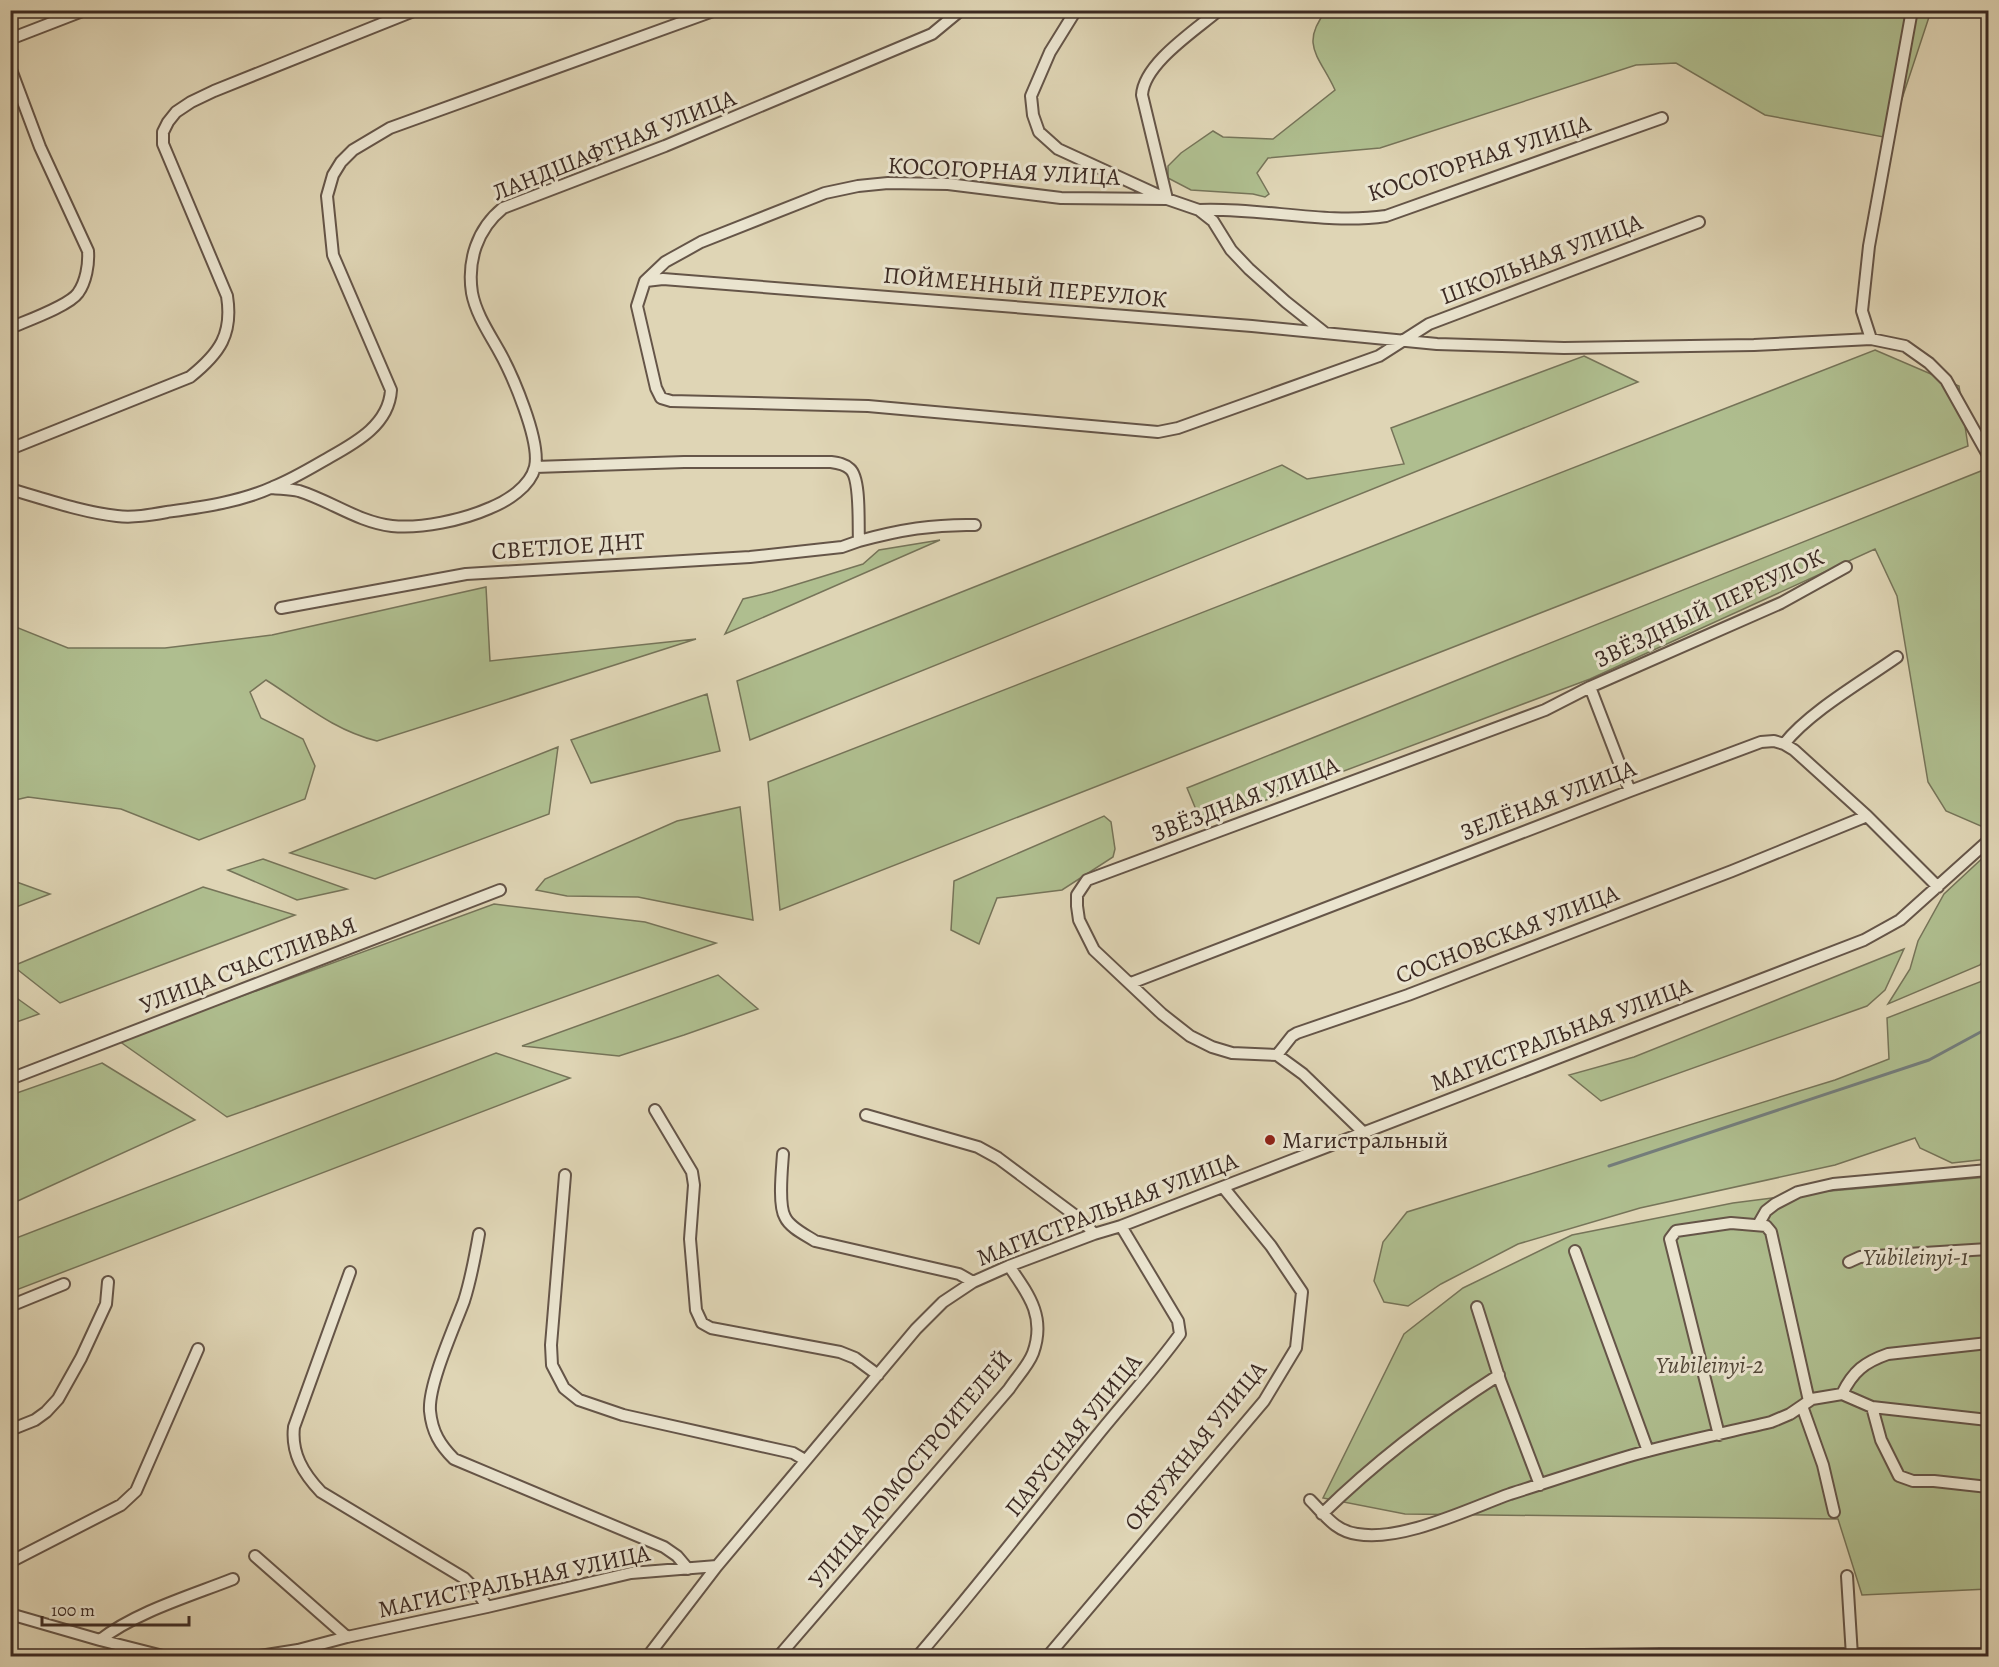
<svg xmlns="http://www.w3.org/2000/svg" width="1999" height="1667" font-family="Alegreya,serif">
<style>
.green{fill:#afbe8f;stroke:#767459;stroke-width:1.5}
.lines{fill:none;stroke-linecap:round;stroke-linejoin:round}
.stream{stroke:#747e7d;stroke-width:3}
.street-casing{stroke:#655548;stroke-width:14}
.street{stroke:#eae4cf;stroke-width:10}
.poi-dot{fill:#8f2418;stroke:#eae4cf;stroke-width:2}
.labels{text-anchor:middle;stroke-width:6;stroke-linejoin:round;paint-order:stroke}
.street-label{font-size:24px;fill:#3c2a23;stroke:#eae4cf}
.poi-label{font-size:24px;fill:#3c2a23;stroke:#eae4cf;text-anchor:start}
.park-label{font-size:24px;font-style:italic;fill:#534839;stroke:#eae4cf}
</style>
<rect width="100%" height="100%" fill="#dfd5b5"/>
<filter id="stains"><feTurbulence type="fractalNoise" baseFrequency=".00333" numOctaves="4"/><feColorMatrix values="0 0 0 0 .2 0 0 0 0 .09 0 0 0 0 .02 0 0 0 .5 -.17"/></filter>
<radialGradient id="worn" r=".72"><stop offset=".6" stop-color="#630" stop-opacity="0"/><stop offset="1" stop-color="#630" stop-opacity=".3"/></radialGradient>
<path class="green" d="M 1326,11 L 1931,11 L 1889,138 L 1765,115 L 1676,63 L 1636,65 L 1380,148 L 1268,158 L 1257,173 L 1269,194 L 1265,197 L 1253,194 L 1191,190 L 1168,178 L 1168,166 L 1181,153 L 1213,131 L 1223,137 L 1273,139 L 1335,90 C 1320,57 1299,45 1326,11 Z
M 1875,350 L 1959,386 L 1968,446 L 780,910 L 768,782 Z
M 1584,356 L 1638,382 L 750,740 L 737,681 L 1282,465 L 1307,479 L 1404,464 L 1391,428 Z
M 1986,469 L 1988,471 L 1988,824 L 1983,827 L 1946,811 L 1928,782 L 1897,596 L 1875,549 L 1590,679 L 1202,824 L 1187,788 Z
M 940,540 L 725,634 L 743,599 L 772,592 L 863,564 L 879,550 Z
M 486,587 L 490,661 L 696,639 L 377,741 C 333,730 304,704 266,680 L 250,692 L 261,718 L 303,739 L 315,766 L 305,799 L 199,840 L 121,809 L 28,797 L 11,801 L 11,625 L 68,648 L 165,648 L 272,635 Z
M 707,694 L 720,751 L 591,783 L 571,740 Z
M 558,747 L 549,814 L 375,879 L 290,853 Z
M 740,807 L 753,920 L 638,897 L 567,896 L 536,890 L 545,879 L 677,821 Z
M 1104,816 L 1111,822 L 1115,849 L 1113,857 L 1062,890 L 997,898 L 979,944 L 951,930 L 954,881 Z
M 1988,853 L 1988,953 L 1980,965 L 1888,1004 L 1910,969 L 1918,941 L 1944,894 Z
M 263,859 L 347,889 L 297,900 L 228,870 Z
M 11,880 L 50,894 L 11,909 Z
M 203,887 L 295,915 L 60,1003 L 13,966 Z
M 494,904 L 645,922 L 716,943 L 227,1117 L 119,1041 Z
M 1904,949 L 1885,990 L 1867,1006 L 1601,1101 L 1569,1075 L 1634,1057 Z
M 718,975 L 758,1009 L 684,1035 L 619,1056 L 522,1046 Z
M 1988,975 L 1988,1159 L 1952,1163 L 1920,1148 L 1915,1138 L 1835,1165 L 1640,1208 L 1518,1244 L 1441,1284 L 1408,1306 L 1384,1302 L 1374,1281 L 1383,1242 L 1407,1212 L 1835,1080 L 1889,1059 L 1887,1018 L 1985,980 Z
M 11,994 L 39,1014 L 11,1024 Z
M 496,1053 L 570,1078 L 11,1292 L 11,1240 Z
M 102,1063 L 195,1120 L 11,1204 L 11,1095 Z
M 1988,1177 L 1988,1589 L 1862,1595 L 1838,1519 L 1405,1514 L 1323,1498 L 1404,1334 L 1463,1288 L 1572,1235 L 1733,1203 L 1819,1192 Z"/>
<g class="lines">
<path class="stream" d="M 1609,1166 L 1929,1060 L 1988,1028"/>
<defs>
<path id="street" d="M 1076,10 L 1050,52 L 1031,96 L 1033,115 L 1039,132 L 1058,149 L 1167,199 L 1199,210 L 1213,221 L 1231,250 L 1249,269 L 1286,302 L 1325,333
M 1219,10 C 1196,30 1144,63 1142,95 L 1167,199 L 1061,198 L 948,184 L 888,183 L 858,186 L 825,193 L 701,242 L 665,262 L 645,281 L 637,306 L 656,388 L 661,398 L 671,401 L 868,406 L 1158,432 L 1178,428 L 1379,356 L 1429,324 L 1699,222
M 10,39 L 85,10
M 10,67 L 40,147 L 88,251 C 89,264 86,282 78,293 C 69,306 26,321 10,328
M 1199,210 C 1260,207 1326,225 1386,216 L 1662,118
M 646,281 L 663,279 L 1252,326 L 1437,344 L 1564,348 L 1754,345 L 1871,339 L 1905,346 L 1929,363 L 1946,380 L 1988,455
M 1871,339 L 1862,311 L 1869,246 L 1912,10
M 10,449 L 190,377 C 220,353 233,334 227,296 L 163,144 L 163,132 L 168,122 L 176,112 L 191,102 L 214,91 L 416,10
M 535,467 L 684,462 L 831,462 C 838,463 845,464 850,469 C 861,478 858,525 859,541 C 899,530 934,524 975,525
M 272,488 C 280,489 290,489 299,491 C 331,501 358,522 392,526 C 421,529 463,520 490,508 C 507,501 530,487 535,467 C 541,441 512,374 499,351 C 489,333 476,314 472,293 C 467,261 477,229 503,208 L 665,146 L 932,34 L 961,10
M 10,489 C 45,499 81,512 117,516 C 133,518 150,515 167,512 C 202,507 240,502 273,487 C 293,479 311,468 330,457 C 357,442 389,424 391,390 L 333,255 L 327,196 L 333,175 L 341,162 L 353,150 L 390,128 L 716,10
M 281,608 L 466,574 L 750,557 L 842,547 L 859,541
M 1590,687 L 1781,603 L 1846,567
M 1784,744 C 1809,712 1863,681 1897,657
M 1131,983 L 1630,791 L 1761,742 L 1774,741 L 1784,744 L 1794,750 L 1867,816 L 1938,887
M 1277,1055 L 1232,1053 L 1212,1047 L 1190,1036 L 1162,1014 L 1094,950 L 1079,920 L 1077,906 L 1077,895 L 1087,880 L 1545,710 L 1590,687 L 1630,791
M 10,1079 L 500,890
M 655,1110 L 692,1172 L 694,1185 L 690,1239 L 696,1310 L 702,1323 L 711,1328 L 840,1352 L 855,1358 L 878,1375
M 866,1115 L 978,1147 L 998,1158 L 1084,1222 L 1094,1234
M 1364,1133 L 1303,1074 L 1277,1055 L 1292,1036 L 1297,1033 L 1408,995 L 1732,871 L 1867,816
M 783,1154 C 782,1169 778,1205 785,1217 C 790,1228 806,1235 815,1241 L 959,1274 L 973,1282
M 565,1175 L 551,1345 L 552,1365 L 564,1388 L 579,1400 L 623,1415 L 793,1453 L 805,1460
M 1758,1225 L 1766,1211 L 1775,1204 L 1798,1192 L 1833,1184 L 1988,1170
M 479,1234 C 475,1257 471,1279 464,1301 C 454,1328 428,1385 430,1411 C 432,1432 440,1445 454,1459 L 664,1547 L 677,1556 L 688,1569
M 1575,1251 L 1648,1451
M 1849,1262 L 1860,1257 L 1988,1249
M 350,1272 L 294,1427 C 291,1453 303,1473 321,1492 L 464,1578 L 477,1591 L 487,1607
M 10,1306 L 64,1284
M 1477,1307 L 1500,1380 L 1540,1485
M 1842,1394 C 1853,1371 1865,1362 1888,1354 L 1988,1343
M 1802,1406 L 1823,1465 L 1834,1512
M 1872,1407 L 1881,1440 L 1899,1476 L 1913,1481 L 1934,1481 L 1988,1487
M 10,1430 L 35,1420 L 46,1412 L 58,1399 L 81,1358 L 106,1304 L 108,1282
M 1719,1435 L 1670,1239 L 1676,1231 L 1731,1223 L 1766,1226 L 1771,1232 L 1809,1401
M 1310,1500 C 1325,1515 1335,1531 1357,1534 C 1402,1542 1468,1509 1510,1494 C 1551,1481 1592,1467 1633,1455 C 1678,1442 1725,1433 1771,1422 L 1790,1414 L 1812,1399 L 1842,1394 L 1872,1407 L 1988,1420
M 1322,1514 C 1376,1461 1435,1416 1499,1375
M 255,1556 L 347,1637
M 10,1562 L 121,1505 L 136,1491 L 198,1349
M 1847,1576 L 1852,1656
M 10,1614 L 100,1640 L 163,1656
M 100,1640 C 136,1612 190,1596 233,1579
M 260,1656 L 298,1650 L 347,1637 L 487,1607 L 631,1573 L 717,1566 L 916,1329 L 943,1302 L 973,1282 L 1009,1266 L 1094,1234 L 1121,1226 L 1864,940 L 1900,920 L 1988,841
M 648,1656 L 717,1566
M 779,1656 L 1009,1389 C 1016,1378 1028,1366 1033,1353 C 1046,1317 1029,1295 1009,1266
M 918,1656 C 979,1585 1037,1510 1096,1437 C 1124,1402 1154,1370 1180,1334 L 1178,1321 L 1121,1226
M 1048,1656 L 1264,1401 L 1296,1348 L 1302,1292 L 1271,1246 L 1223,1187
M 1501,1656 L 1661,1654 L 1988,1654"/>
</defs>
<use href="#street" class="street-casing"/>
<use href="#street" class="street"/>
</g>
<circle class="poi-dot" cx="1270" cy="1140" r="6"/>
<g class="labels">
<g class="street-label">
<text transform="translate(614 145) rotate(-22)" y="8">ЛАНДШАФТНАЯ УЛИЦА</text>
<text transform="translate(1479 158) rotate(-18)" y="8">КОСОГОРНАЯ УЛИЦА</text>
<text transform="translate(1004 171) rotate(3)" y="8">КОСОГОРНАЯ УЛИЦА</text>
<text transform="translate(1541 259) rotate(-21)" y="8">ШКОЛЬНАЯ УЛИЦА</text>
<text transform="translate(1025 287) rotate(5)" y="8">ПОЙМЕННЫЙ ПЕРЕУЛОК</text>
<text transform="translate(568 546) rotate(-4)" y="8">СВЕТЛОЕ ДНТ</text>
<text transform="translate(1709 608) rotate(-25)" y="8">ЗВЁЗДНЫЙ ПЕРЕУЛОК</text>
<text transform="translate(1245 799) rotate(-21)" y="8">ЗВЁЗДНАЯ УЛИЦА</text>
<text transform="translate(1548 800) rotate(-21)" y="8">ЗЕЛЁНАЯ УЛИЦА</text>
<text transform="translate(1507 934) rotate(-21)" y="8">СОСНОВСКАЯ УЛИЦА</text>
<text transform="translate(248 965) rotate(-21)" y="8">УЛИЦА СЧАСТЛИВАЯ</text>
<text transform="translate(1561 1034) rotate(-21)" y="8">МАГИСТРАЛЬНАЯ УЛИЦА</text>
<text transform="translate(1107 1209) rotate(-21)" y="8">МАГИСТРАЛЬНАЯ УЛИЦА</text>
<text transform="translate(1073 1435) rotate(-51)" y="8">ПАРУСНАЯ УЛИЦА</text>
<text transform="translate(1195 1446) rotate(-51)" y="8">ОКРУЖНАЯ УЛИЦА</text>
<text transform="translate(910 1469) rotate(-50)" y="8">УЛИЦА ДОМОСТРОИТЕЛЕЙ</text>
<text transform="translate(514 1581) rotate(-12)" y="8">МАГИСТРАЛЬНАЯ УЛИЦА</text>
</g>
<g class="poi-label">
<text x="1282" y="1148">Магистральный</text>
</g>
<g class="park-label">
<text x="1916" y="1265">Yubileinyi-1</text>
<text x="1710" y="1373">Yubileinyi-2</text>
</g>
</g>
<rect width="1999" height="1667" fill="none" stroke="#dfd5b5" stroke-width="36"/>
<rect x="12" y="12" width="1975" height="1643" fill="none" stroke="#3c2a23" stroke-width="3"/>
<rect x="18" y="18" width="1963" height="1631" fill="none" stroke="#3c2a23" stroke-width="1.5"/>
<path d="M42 1616v9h147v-9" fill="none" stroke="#3c2a23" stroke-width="3"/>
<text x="51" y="1616" font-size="18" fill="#3c2a23" stroke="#eae4cf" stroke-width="4.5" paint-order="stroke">100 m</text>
<rect width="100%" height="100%" filter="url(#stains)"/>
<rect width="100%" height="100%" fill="url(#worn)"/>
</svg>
